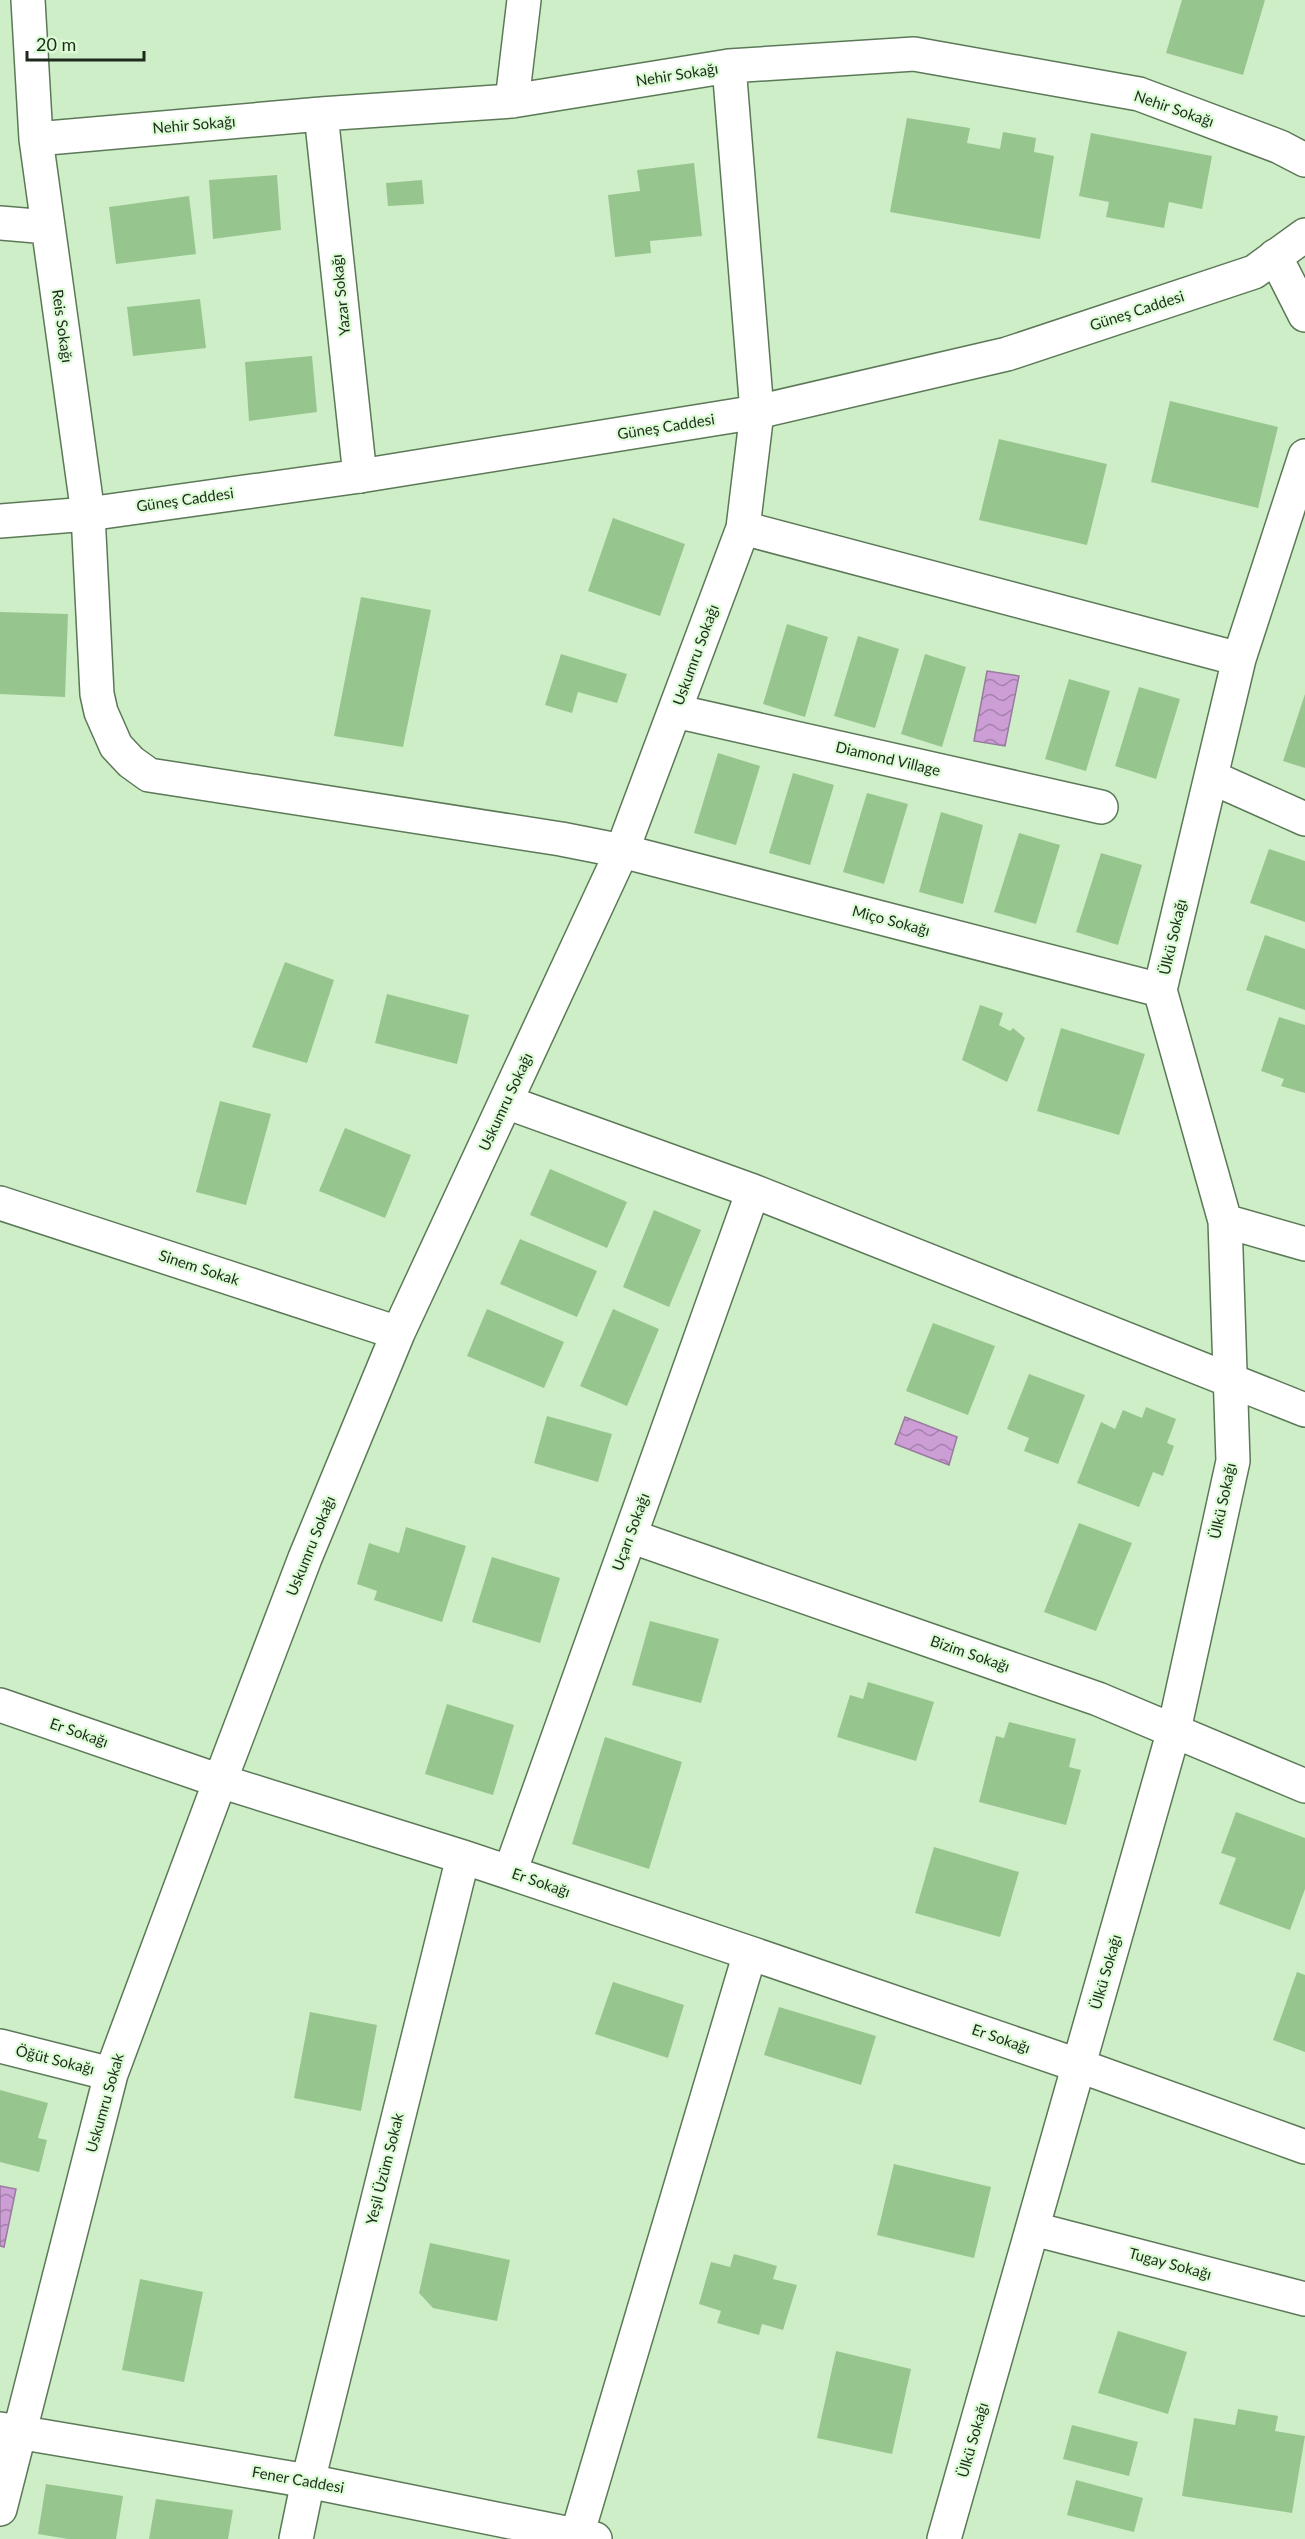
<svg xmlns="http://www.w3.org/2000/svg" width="1305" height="2539" font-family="Lato,sans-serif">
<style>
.water{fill:url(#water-waves);stroke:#987b9e;stroke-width:1.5}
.building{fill:#96c68e}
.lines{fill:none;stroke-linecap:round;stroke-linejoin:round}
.street-casing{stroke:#5c7957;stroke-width:36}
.secondary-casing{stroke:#5c7957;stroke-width:36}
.street{stroke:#fff;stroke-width:33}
.secondary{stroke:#fff;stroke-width:33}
.labels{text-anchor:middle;stroke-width:4.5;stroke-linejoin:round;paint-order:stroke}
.street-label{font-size:15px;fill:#1e2a1c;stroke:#dbfcd5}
</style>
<defs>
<pattern id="water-waves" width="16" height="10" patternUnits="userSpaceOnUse" patternTransform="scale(1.5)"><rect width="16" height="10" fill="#cc9ed5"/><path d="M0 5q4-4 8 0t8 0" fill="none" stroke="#a581ac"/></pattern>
</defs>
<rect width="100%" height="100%" fill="#ceeec8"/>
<path class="water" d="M 987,671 L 1019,676 L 1005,746 L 974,741 Z
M 905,1417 L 957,1437 L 949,1465 L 895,1444 Z
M 0,2186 L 16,2189 L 4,2247 L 0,2246 Z"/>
<path class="building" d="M 1182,0 L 1265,0 L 1243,75 L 1166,53 Z
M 907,118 L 970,128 L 967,143 L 1000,149 L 1003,132 L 1036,138 L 1034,152 L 1054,156 L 1040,239 L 890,212 Z
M 1091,133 L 1212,156 L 1202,209 L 1169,202 L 1164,228 L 1106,217 L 1109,202 L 1079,196 Z
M 694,163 L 702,236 L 650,241 L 651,253 L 615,257 L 608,195 L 640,191 L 637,170 Z
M 277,175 L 281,230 L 213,239 L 209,180 Z
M 422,180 L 424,204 L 388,206 L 386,183 Z
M 189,196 L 196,254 L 116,264 L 109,207 Z
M 200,299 L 206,348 L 133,356 L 127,307 Z
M 312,356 L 317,412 L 249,421 L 245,362 Z
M 1170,401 L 1278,427 L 1258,508 L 1151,482 Z
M 999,439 L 1107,464 L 1087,545 L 979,520 Z
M 613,518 L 685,544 L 660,616 L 588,591 Z
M 361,597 L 431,610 L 403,747 L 334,736 Z
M 0,612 L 68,614 L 65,697 L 0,694 Z
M 787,624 L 828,637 L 805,717 L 763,704 Z
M 858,636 L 899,649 L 875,728 L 834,716 Z
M 561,654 L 627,674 L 617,703 L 578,692 L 572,713 L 545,705 Z
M 925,654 L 966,667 L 942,747 L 901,734 Z
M 1069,679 L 1110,691 L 1086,771 L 1045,759 Z
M 1139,687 L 1180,699 L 1156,779 L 1115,766 Z
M 1305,694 L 1305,768 L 1283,761 Z
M 718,753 L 760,766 L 736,845 L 694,833 Z
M 793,773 L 834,785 L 810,865 L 769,853 Z
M 867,793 L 908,804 L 884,884 L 843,872 Z
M 941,812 L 983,825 L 963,904 L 919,892 Z
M 1019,833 L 1060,845 L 1036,924 L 994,912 Z
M 1269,849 L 1305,861 L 1305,922 L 1250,903 Z
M 1101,853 L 1142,865 L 1118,945 L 1076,932 Z
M 1265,935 L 1305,949 L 1305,1010 L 1246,990 Z
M 285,962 L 334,980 L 307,1063 L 252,1047 Z
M 387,994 L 469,1015 L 457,1064 L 375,1043 Z
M 980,1005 L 1003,1013 L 999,1025 L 1010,1031 L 1013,1028 L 1025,1038 L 1007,1082 L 962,1060 Z
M 1279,1017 L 1305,1025 L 1305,1093 L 1281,1086 L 1284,1079 L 1261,1071 Z
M 1061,1028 L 1145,1054 L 1119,1135 L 1037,1111 Z
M 220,1101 L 271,1114 L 246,1205 L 196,1192 Z
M 345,1128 L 411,1155 L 385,1218 L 319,1191 Z
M 550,1169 L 627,1202 L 607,1248 L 530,1215 Z
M 654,1210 L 701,1230 L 669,1307 L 623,1287 Z
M 520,1239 L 597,1271 L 577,1317 L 500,1284 Z
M 487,1309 L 564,1342 L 544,1388 L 467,1356 Z
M 613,1309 L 659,1329 L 627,1406 L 580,1386 Z
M 933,1323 L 995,1346 L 968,1415 L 906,1391 Z
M 1029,1374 L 1085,1395 L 1058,1464 L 1024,1451 L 1029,1438 L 1007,1429 Z
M 1146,1407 L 1176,1419 L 1167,1443 L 1174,1446 L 1163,1476 L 1153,1472 L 1139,1507 L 1077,1483 L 1101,1422 L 1115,1429 L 1123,1410 L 1142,1418 Z
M 547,1416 L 612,1434 L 598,1482 L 534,1463 Z
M 1079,1523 L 1132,1543 L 1096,1631 L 1044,1612 Z
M 406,1527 L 466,1546 L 442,1622 L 374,1600 L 377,1591 L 357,1584 L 369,1543 L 399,1553 Z
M 492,1557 L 560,1578 L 540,1643 L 472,1622 Z
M 650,1621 L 719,1639 L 701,1703 L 632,1685 Z
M 868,1682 L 934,1702 L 916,1761 L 837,1737 L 850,1695 L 863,1699 Z
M 447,1704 L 514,1725 L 493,1795 L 425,1774 Z
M 1009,1722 L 1076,1739 L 1069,1767 L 1081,1770 L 1066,1825 L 979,1802 L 996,1736 L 1004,1738 Z
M 605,1737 L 682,1762 L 649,1869 L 572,1844 Z
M 1236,1812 L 1305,1838 L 1305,1889 L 1290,1930 L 1219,1904 L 1236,1858 L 1221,1853 Z
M 934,1847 L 1019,1872 L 1000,1937 L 915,1913 Z
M 1297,1972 L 1305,1975 L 1305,2052 L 1273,2040 Z
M 613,1982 L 684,2005 L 668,2058 L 595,2034 Z
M 779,2007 L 876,2036 L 861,2085 L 764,2055 Z
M 310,2012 L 377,2025 L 361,2111 L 294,2098 Z
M 0,2090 L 48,2103 L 38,2138 L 47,2140 L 39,2172 L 0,2162 Z
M 894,2164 L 991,2187 L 974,2258 L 877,2235 Z
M 430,2243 L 510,2260 L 497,2321 L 433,2308 L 419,2293 Z
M 734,2254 L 777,2266 L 773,2279 L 797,2285 L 783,2330 L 762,2324 L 759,2335 L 717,2323 L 721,2311 L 699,2304 L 711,2262 L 730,2267 Z
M 140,2279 L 203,2292 L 184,2382 L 122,2370 Z
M 1118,2331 L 1187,2352 L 1168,2414 L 1098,2393 Z
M 836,2351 L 911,2369 L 892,2454 L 817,2438 Z
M 1238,2409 L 1278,2416 L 1275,2431 L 1305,2436 L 1292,2513 L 1182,2496 L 1194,2418 L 1235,2425 Z
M 1072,2425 L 1138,2442 L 1129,2476 L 1063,2459 Z
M 1076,2480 L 1143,2498 L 1134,2532 L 1067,2515 Z
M 46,2484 L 123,2496 L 116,2539 L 68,2539 L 38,2534 Z
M 156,2499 L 233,2510 L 228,2539 L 149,2539 Z"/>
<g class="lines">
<defs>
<path id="street" d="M 28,0 L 36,139 L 88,514 L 97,694 L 101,712 L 116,746 L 131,762 L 149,775 L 561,839 L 622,851 L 1160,990
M 512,101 L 524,0
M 321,114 L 360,476
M 36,139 L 321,114 L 512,101 L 729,66 L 914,54 L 1139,94 L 1280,147 L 1305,160
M 0,223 L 48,227
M 1275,256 L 1305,315
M 743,528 L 1239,659
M 675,711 L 1101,807
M 1211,777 L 1305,819
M 506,1102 L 753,1191 L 1305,1410
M 0,1203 L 398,1333
M 1225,1221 L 1305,1244
M 630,1536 L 1098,1699 L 1305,1786
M 0,1705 L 220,1781 L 463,1857 L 750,1953 L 1080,2066 L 1305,2147
M 510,1872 L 753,1191
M 0,2046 L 111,2074
M 1034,2229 L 1305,2299
M 0,2429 L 308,2481 L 595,2539
M 0,2509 L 111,2074 L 220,1781 L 305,1558 L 398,1333 L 622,851 L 743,528 L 757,412 L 729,66
M 577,2535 L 750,1953
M 296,2539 L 308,2481 L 463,1857
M 944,2539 L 1174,1730 L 1233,1461 L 1225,1221 L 1160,990 L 1239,659 L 1305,456"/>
<path id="secondary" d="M 0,521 L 88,514 L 360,476 L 757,412 L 1007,354 L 1254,272 L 1305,235"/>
</defs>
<use href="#street" class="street-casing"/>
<use href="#secondary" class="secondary-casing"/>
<use href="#street" class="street"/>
<use href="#secondary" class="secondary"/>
</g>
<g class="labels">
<g class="street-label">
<text transform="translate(677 75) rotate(-9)" y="5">Nehir Sokağı</text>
<text transform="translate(1174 109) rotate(19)" y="5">Nehir Sokağı</text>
<text transform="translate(194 125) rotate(-5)" y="5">Nehir Sokağı</text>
<text transform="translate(341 295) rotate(-96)" y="5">Yazar Sokağı</text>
<text transform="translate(1137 311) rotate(-18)" y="5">Güneş Caddesi</text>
<text transform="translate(62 326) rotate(82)" y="5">Reis Sokağı</text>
<text transform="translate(666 427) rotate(-9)" y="5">Güneş Caddesi</text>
<text transform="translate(185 500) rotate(-8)" y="5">Güneş Caddesi</text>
<text transform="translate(696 655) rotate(-70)" y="5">Uskumru Sokağı</text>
<text transform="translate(888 759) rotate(13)" y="5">Diamond Village</text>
<text transform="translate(891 921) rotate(15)" y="5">Miço Sokağı</text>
<text transform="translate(1173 937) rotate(-77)" y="5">Ülkü Sokağı</text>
<text transform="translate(506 1102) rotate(-65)" y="5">Uskumru Sokağı</text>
<text transform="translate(199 1268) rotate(18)" y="5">Sinem Sokak</text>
<text transform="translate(1223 1501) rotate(-78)" y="5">Ülkü Sokağı</text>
<text transform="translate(631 1532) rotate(-70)" y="5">Uçarı Sokağı</text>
<text transform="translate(311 1546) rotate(-68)" y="5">Uskumru Sokağı</text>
<text transform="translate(970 1654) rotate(19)" y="5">Bizim Sokağı</text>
<text transform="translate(79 1733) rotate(19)" y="5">Er Sokağı</text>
<text transform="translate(541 1883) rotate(19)" y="5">Er Sokağı</text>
<text transform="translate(1106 1972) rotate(-74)" y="5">Ülkü Sokağı</text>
<text transform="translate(1001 2039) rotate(19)" y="5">Er Sokağı</text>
<text transform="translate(55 2060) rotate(14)" y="5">Öğüt Sokağı</text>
<text transform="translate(105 2103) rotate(-74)" y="5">Uskumru Sokak</text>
<text transform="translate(385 2169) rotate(-76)" y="5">Yeşil Üzüm Sokak</text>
<text transform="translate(1170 2264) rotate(15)" y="5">Tugay Sokağı</text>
<text transform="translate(973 2440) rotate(-74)" y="5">Ülkü Sokağı</text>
<text transform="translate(298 2480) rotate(10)" y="5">Fener Caddesi</text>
</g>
</g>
<path d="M27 51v9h117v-9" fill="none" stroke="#1e2a1c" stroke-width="3"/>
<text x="36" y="51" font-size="18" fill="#1e2a1c" stroke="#dbfcd5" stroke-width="4.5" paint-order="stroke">20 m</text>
</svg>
